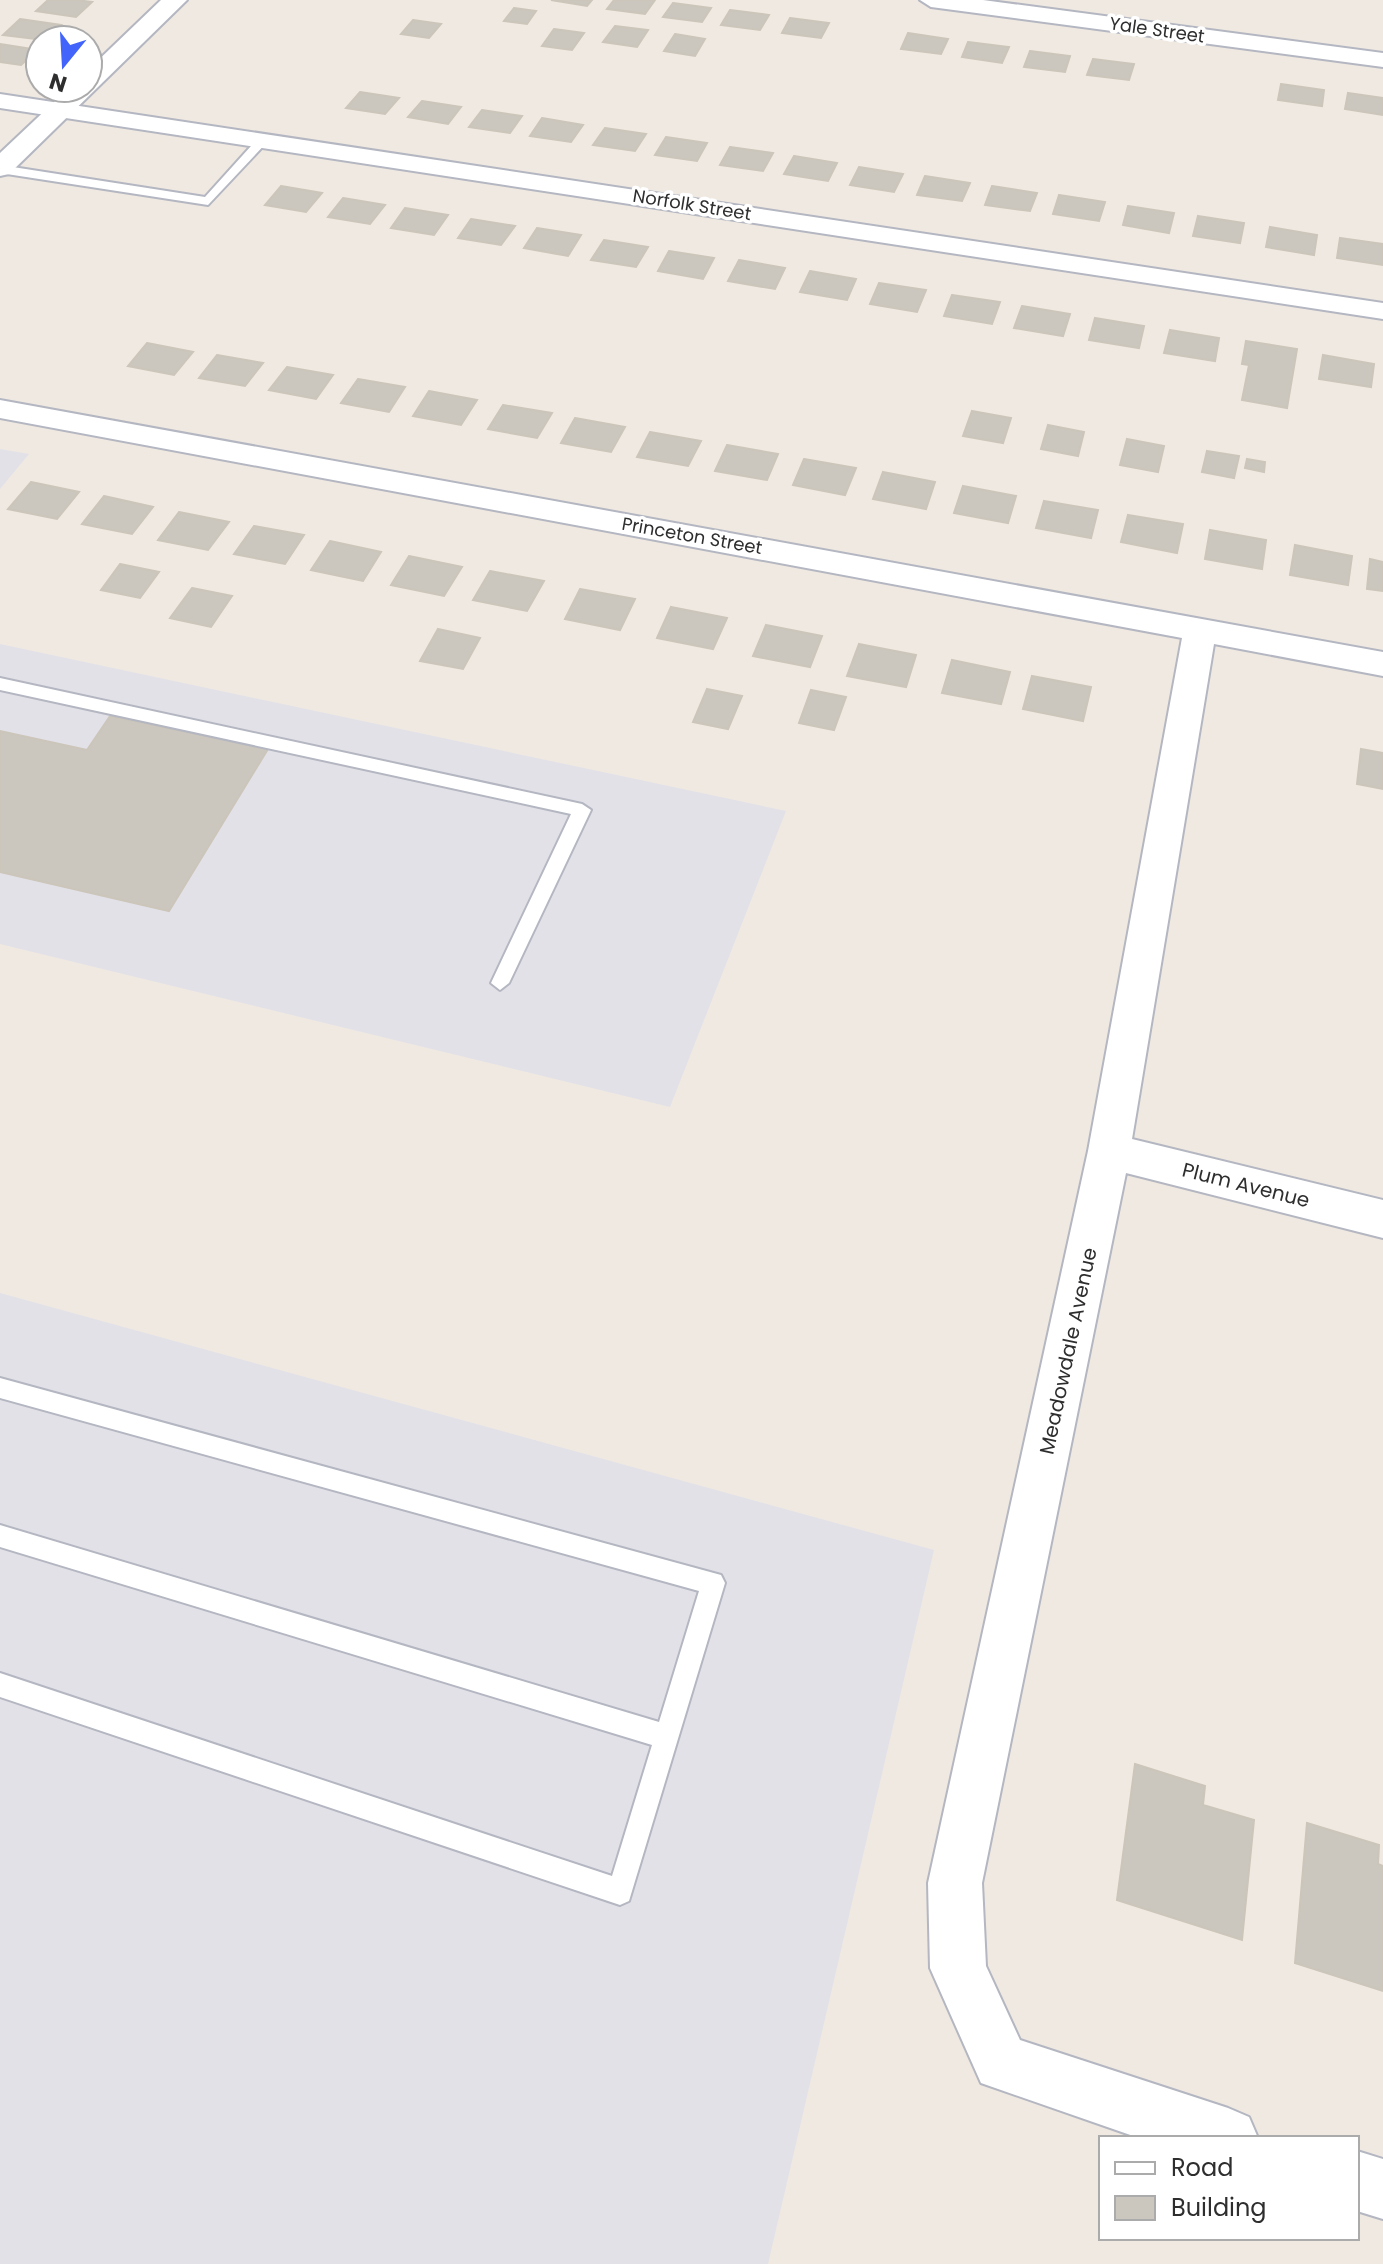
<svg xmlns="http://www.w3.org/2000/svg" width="1383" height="2264" font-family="Poppins,sans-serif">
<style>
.industrial{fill:#e3e1e8}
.building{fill:#cbc7bf;stroke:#cbc5ba;stroke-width:2}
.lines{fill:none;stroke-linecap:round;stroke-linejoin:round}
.service-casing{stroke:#b4b7c1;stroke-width:4}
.minor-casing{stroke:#b4b7c1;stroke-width:4}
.secondary-casing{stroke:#b4b7c1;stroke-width:4}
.service{fill:#fff;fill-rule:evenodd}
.minor{fill:#fff;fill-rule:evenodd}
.secondary{fill:#fff;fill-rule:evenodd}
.labels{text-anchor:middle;stroke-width:7;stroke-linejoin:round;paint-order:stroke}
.far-street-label{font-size:18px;fill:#2e2e2e;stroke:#fff}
.street-label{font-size:20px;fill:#2e2e2e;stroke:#fff}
</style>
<rect width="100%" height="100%" fill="#efe9e1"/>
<path class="industrial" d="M 0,449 L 29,454 L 0,489 Z
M 0,644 L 786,811 L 670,1107 L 0,944 Z
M 0,1293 L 934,1550 L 768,2264 L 0,2264 Z"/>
<path class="building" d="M 48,0 L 76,0 L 92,2 L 76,17 L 36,11 Z
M 551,0 L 592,0 L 587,6 Z
M 614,0 L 655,0 L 645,14 L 607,9 Z
M 673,3 L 711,8 L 702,22 L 663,17 Z
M 514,8 L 536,11 L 527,24 L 504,21 Z
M 730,10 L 769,15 L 760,30 L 721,25 Z
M 790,18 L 829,23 L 821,38 L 782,33 Z
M 20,19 L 61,25 L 44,40 L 3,35 Z
M 413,20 L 441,24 L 429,38 L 401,34 Z
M 615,26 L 648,30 L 637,47 L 603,42 Z
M 554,29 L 584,33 L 572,50 L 542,46 Z
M 908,33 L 948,39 L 941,54 L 901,49 Z
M 675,34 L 705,39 L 695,56 L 664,51 Z
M 968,42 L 1009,47 L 1002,63 L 962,57 Z
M 0,44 L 38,50 L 21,65 L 0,62 Z
M 1030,51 L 1070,56 L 1065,72 L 1024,67 Z
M 1093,59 L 1134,64 L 1129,80 L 1087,75 Z
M 1281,84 L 1324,90 L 1322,106 L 1278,100 Z
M 360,92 L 399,98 L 385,114 L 346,108 Z
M 1348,93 L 1383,98 L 1383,115 L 1345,109 Z
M 422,101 L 461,107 L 448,124 L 408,117 Z
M 482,110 L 522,116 L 510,133 L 469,127 Z
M 542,118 L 583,125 L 571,142 L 530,136 Z
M 605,128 L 646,134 L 635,151 L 593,145 Z
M 666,137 L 707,143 L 697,161 L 655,155 Z
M 730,147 L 773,153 L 763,171 L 720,165 Z
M 794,156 L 837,163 L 828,181 L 784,174 Z
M 859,167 L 903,174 L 894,192 L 850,185 Z
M 925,176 L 970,183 L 962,201 L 917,195 Z
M 281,186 L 322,193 L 306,212 L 265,205 Z
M 992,186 L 1037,193 L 1030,211 L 985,205 Z
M 1059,195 L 1105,202 L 1099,221 L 1053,214 Z
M 343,198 L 385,205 L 370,224 L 328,217 Z
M 1128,206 L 1174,213 L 1169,233 L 1123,225 Z
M 405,208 L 448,215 L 434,235 L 391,228 Z
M 1198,216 L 1244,223 L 1240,243 L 1193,236 Z
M 471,219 L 515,226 L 501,245 L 458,238 Z
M 1270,227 L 1317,235 L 1314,255 L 1266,247 Z
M 537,228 L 581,235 L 568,256 L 524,248 Z
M 1340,238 L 1383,244 L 1383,265 L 1337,258 Z
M 604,240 L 648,247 L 636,267 L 591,260 Z
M 669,251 L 714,258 L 703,279 L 658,271 Z
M 739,260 L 785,268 L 775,289 L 728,281 Z
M 810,271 L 856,279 L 847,300 L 800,292 Z
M 879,283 L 926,290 L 917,312 L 870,304 Z
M 952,295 L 1000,302 L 992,324 L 944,316 Z
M 1022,306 L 1070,314 L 1063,336 L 1014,328 Z
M 1095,318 L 1144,326 L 1139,348 L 1089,340 Z
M 1170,330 L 1219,338 L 1215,361 L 1164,353 Z
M 1246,341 L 1297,349 L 1287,408 L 1242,400 L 1249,365 L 1242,364 Z
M 147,343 L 193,352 L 174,375 L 128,366 Z
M 217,355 L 263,363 L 245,386 L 199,378 Z
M 1323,355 L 1374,364 L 1371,387 L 1319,379 Z
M 287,367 L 333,375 L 316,399 L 269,390 Z
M 358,379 L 405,387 L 389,412 L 341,403 Z
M 429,391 L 477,400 L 461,425 L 413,416 Z
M 503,405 L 552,413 L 537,438 L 488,429 Z
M 972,411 L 1011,418 L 1003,443 L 963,436 Z
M 575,418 L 625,427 L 611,452 L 561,443 Z
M 1048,425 L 1084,432 L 1078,456 L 1041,449 Z
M 650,432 L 701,441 L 688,466 L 637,457 Z
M 1127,439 L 1164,446 L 1158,472 L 1120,465 Z
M 727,445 L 778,454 L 767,480 L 715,471 Z
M 1207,451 L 1239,456 L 1234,478 L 1202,472 Z
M 804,459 L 856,468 L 845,495 L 793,485 Z
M 1247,459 L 1265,462 L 1264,472 L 1245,468 Z
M 883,472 L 935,482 L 926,509 L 873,499 Z
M 31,482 L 79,492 L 57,519 L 8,509 Z
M 963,486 L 1016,496 L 1008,523 L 954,513 Z
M 104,496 L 153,507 L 132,534 L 82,524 Z
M 1044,501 L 1098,510 L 1091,538 L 1036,528 Z
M 179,512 L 229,522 L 208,550 L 158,540 Z
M 1128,515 L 1183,524 L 1177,553 L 1121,542 Z
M 254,526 L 304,535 L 285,564 L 234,554 Z
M 1210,530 L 1266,540 L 1262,569 L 1205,559 Z
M 330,541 L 381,552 L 363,581 L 311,570 Z
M 1295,545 L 1352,556 L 1348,585 L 1290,575 Z
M 409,556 L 462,567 L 444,596 L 391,585 Z
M 1370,559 L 1383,562 L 1383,591 L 1367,589 Z
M 120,564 L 159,572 L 140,598 L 101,590 Z
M 490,571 L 544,581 L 527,611 L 473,600 Z
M 192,588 L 232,596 L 211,627 L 170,618 Z
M 580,589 L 635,599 L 620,630 L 565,619 Z
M 671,607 L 727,618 L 713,649 L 657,638 Z
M 766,625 L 822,636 L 810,667 L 753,656 Z
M 438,629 L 480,638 L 463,669 L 420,661 Z
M 859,644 L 916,655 L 906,687 L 847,676 Z
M 952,660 L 1010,672 L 1001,704 L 942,693 Z
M 1032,676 L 1091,687 L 1083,721 L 1023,709 Z
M 707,689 L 742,696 L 728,729 L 693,722 Z
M 811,690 L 846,697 L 834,730 L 799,723 Z
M 110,716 L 268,749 L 169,911 L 0,872 L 0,731 L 87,750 Z
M 1361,749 L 1383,753 L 1383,789 L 1357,784 Z
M 1135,1764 L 1205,1786 L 1203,1805 L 1254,1820 L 1242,1940 L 1117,1900 Z
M 1307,1823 L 1379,1845 L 1378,1864 L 1383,1866 L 1383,1991 L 1295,1963 Z"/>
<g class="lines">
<defs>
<path id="service" d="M 260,136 L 270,139 L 208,205 L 0,173 L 0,165 L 205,197 Z
M 0,678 L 582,804 L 591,810 L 509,983 L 500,990 L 491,983 L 571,814 L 0,690 Z
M 0,1378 L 721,1575 L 725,1583 L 629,1901 L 620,1905 L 0,1697 L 0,1673 L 612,1876 L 652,1745 L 0,1547 L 0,1525 L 659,1722 L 699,1591 L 0,1398 Z"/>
<path id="minor" d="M 920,0 L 983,0 L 1383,53 L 1383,67 L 931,7 Z
M 0,94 L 1383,303 L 1383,319 L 0,108 Z
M 0,400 L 1383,652 L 1383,676 L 1214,644 L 1132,1139 L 1383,1200 L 1383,1238 L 1126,1173 L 982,1883 L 986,1966 L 1020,2040 L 1228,2108 L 1249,2117 L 1258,2138 L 1139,2138 L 981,2083 L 930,1968 L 928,1883 L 1088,1151 L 1182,638 L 0,418 Z
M 1357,2151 L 1383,2159 L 1383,2219 L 1357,2211 Z"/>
<path id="secondary" d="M 161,0 L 187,0 L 9,174 L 0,176 L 0,153 L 69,88 L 88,88 L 88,70 Z"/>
</defs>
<use href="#service" class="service-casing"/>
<use href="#minor" class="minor-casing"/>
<use href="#secondary" class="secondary-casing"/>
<use href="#service" class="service"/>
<use href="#minor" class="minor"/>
<use href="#secondary" class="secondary"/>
</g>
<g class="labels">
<g class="far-street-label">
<text transform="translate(1157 30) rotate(8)" y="6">Yale Street</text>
<text transform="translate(692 205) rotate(9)" y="6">Norfolk Street</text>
<text transform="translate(692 536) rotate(10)" y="6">Princeton Street</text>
</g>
<g class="street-label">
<text transform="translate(1246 1185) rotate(14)" y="7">Plum Avenue</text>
<text transform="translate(1068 1351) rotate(-78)" y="7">Meadowdale Avenue</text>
</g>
</g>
<rect x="1099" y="2136" width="260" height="104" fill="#ffffff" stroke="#ababab" stroke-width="2"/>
<rect x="1115" y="2162" width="40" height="12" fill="#ffffff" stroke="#ababab" stroke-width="2"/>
<text x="1171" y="2176" font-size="24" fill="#2e2e2e">Road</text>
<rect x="1115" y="2196" width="40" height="24" fill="#cbc7bf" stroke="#ababab" stroke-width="2"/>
<text x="1171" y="2216" font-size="24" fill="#2e2e2e">Building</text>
<g transform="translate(64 64) rotate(198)"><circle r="38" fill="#ffffff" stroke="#ababab" stroke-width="2"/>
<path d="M0-6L14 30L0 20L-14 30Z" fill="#4264fb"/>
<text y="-12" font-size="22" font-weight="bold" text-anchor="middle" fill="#2e2e2e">N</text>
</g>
</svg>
